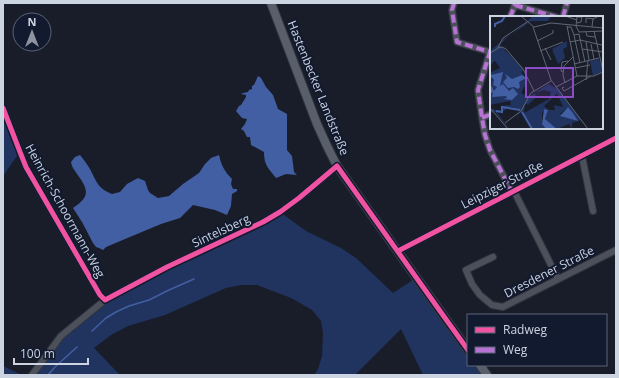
<svg xmlns="http://www.w3.org/2000/svg" width="619" height="378" font-family="'Open Sans',sans-serif">
<style>
.green{fill:#21335f}
.water{fill:#435fa4}
.lines{fill:none;stroke-linecap:round;stroke-linejoin:round}
.stream{stroke:#435fa4;stroke-width:1.5}
.minor-casing{stroke:#31363f;stroke-width:8}
.major-casing{stroke:#31363f;stroke-width:10}
.minor{stroke:#4c505a;stroke-width:6}
.major{stroke:#585e6a;stroke-width:8}
.quiet{stroke:#b673d3;stroke-width:4;stroke-dasharray:8 4;stroke-linecap:butt}
.cycleway-casing{stroke:#121a2f;stroke-width:8}
.cycleway{stroke:#f153a3;stroke-width:5}
.labels{text-anchor:middle;stroke-width:4;stroke-linejoin:round;paint-order:stroke}
.street-label{font-size:12px;fill:#ccd3e1;stroke:#121a2f}
.inset-river{fill:none;stroke:#435fa4;stroke-width:2}
.inset-road{fill:none;stroke:#606673;stroke-width:1}
.view{fill:#8b4dc6;fill-opacity:0.15;stroke:#8b4dc6;stroke-width:2}
.inset-edge{fill:none;stroke:#ccd3e1;stroke-width:2}
</style>
<rect width="100%" height="100%" fill="#181d29"/>
<path class="green" d="M 3,111 L 19,153 L 3,176 Z
M 280,212 L 306,231 L 341,248 L 356,258 L 393,293 L 416,278 L 468,349 L 468,365 L 480,365 L 487,375 L 423,375 L 401,329 L 355,375 L 314,375 L 318,369 L 322,356 L 323,333 L 321,321 L 312,310 L 291,298 L 257,285 L 241,285 L 226,288 L 165,315 L 128,326 L 111,335 L 94,348 L 120,375 L 34,375 L 66,335 L 74,331 L 76,326 L 107,302 L 167,267 Z
M 3,366 L 22,375 L 3,375 Z"/>
<path class="water" d="M 258,76 L 261,78 L 266,87 L 273,95 L 278,109 L 287,114 L 287,150 L 292,156 L 294,172 L 297,175 L 286,174 L 276,178 C 268,168 264,165 264,152 L 251,145 L 250,137 L 247,137 L 244,131 L 241,129 L 245,124 L 247,119 L 242,118 L 236,111 L 239,106 L 241,105 L 246,97 L 246,95 L 241,94 L 243,93 L 248,92 L 249,90 L 252,89 L 252,86 L 254,85 Z
M 80,155 C 84,160 88,165 91,171 C 97,183 99,189 112,194 L 120,192 L 127,184 L 138,178 L 145,181 L 148,190 L 150,193 L 158,198 L 169,196 L 183,184 L 199,173 L 205,164 L 211,158 L 219,155 C 221,165 225,172 232,179 L 231,184 L 233,189 L 237,189 L 237,191 L 232,194 L 231,206 L 227,215 L 215,210 L 193,205 L 180,218 L 161,224 L 106,247 L 103,250 L 99,248 L 96,247 L 93,243 L 82,222 L 73,208 C 90,197 89,190 77,174 C 74,169 72,168 71,162 L 75,157 Z"/>
<g class="lines">
<path class="stream" d="M 92,331 L 106,318 L 116,312 L 129,306 L 149,300 L 169,290 L 194,279
M 48,375 L 55,367 L 77,347"/>
<defs>
<path id="minor" d="M 454,3 L 452,10 L 457,42 L 490,52
M 515,5 L 556,17
M 510,17 L 515,5 L 514,3
M 563,17 L 567,3
M 491,51 L 490,52 L 478,90 L 482,118 L 485,135 L 490,150 L 512,192
M 3,108 L 20,152 L 26,167 L 100,295 L 105,300
M 482,118 L 491,114
M 582,156 L 593,211
M 514,191 L 558,279
M 398,251 L 514,191 L 616,138
M 493,257 L 466,270 L 472,284 L 480,295 L 492,305 L 503,307 L 616,250
M 32,375 L 61,336 L 105,300 L 167,267 L 263,222 L 280,212 L 299,198 L 337,166"/>
<path id="major" d="M 271,3 L 317,124 L 327,146 L 337,166 L 445,318 L 468,350
M 480,365 L 487,375"/>
</defs>
<use href="#minor" class="minor-casing"/>
<use href="#major" class="major-casing"/>
<use href="#minor" class="minor"/>
<use href="#major" class="major"/>
<path class="quiet" d="M 454,3 L 452,10 L 457,42 L 490,52
M 515,5 L 556,17
M 510,17 L 515,5 L 514,3
M 563,17 L 567,3
M 491,51 L 490,52 L 478,90 L 482,118 L 485,135 L 490,150 L 512,192
M 482,118 L 491,114"/>
<defs>
<path id="cycleway" d="M 3,108 L 20,152 L 26,167 L 100,295 L 105,300 L 167,267 L 263,222 L 280,212 L 299,198 L 337,166 L 445,318 L 468,350
M 398,251 L 514,191 L 616,138"/>
</defs>
<use href="#cycleway" class="cycleway-casing"/>
<use href="#cycleway" class="cycleway"/>
</g>
<g class="labels">
<g class="street-label">
<text transform="translate(318 88) rotate(68)" y="4">Hastenbecker Landstraße</text>
<text transform="translate(502 185) rotate(-27)" y="4">Leipziger Straße</text>
<text transform="translate(65 211) rotate(61)" y="4">Heinrich-Schoormann-Weg</text>
<text transform="translate(221 231) rotate(-25)" y="4">Sintelsberg</text>
<text transform="translate(549 272) rotate(-27)" y="4">Dresdener Straße</text>
</g>
</g>
<g transform="translate(490 16)">
<rect width="113" height="113" fill="#181d29"/>
<path d="M 43,0 L 61,0 L 58,5 L 41,5 L 23,18 ZM 21,17 L 10,29 L 34,53 L 31,56 L 38,64 L 31,77 L 39,81 L 58,68 L 68,73 L 91,104 L 82,107 L 82,113 L 79,108 L 67,113 L 55,103 L 58,94 L 55,93 L 52,97 L 52,107 L 56,113 L 41,113 L 32,96 L 27,99 L 29,104 L 26,99 L 31,95 L 24,92 L 20,91 L 12,96 L 7,96 L 19,113 L 5,96 L 0,97 L 0,92 L 12,96 L 11,90 L 21,89 L 20,85 L 0,89 L 0,53 L 1,56 L 10,52 L 5,45 L 0,49 L 0,35 ZM 54,74 L 61,76 L 59,83 L 34,97 L 35,87 L 38,89 L 46,81 L 45,77 ZM 67,77 L 73,91 L 64,89 L 65,94 L 59,94 L 54,90 ZM 78,91 L 87,105 L 70,98 ZM 77,25 L 77,31 L 73,33 L 75,42 L 68,48 L 62,33 ZM 109,43 L 113,55 L 103,60 L 100,45 Z" fill="#21335f" fill-rule="evenodd"/>
<path d="M 13,56 L 10,70 L 13,68 L 19,75 L 23,72 L 28,78 L 22,84 L 13,83 L 17,82 L 16,80 L 2,81 L 3,76 L 0,78 L 0,67 L 4,75 L 7,71 L 3,69 L 4,64 L 2,61 L 0,63 L 1,59 ZM 15,58 L 22,63 L 32,59 L 36,62 L 29,66 L 30,71 L 28,73 L 24,71 L 18,72 L 13,66 L 17,62 ZM 78,91 L 83,97 L 88,105 L 70,100 ZM 54,93 L 58,94 L 55,103 L 67,113 L 56,113 L 52,108 Z" fill="#435fa4"/>
<path class="inset-river" d="M 5,11 L 5,8 L 12,5 L 15,0M 6,95 L 12,96 L 12,91 L 30,94M 32,96 L 42,113"/>
<path class="inset-road" d="M 31,0 L 44,11 L 61,7 L 113,12M 75,0 L 87,4M 87,7 L 91,6 L 92,1 L 87,1 L 86,10 L 89,16 L 113,15M 96,7 L 96,2 L 104,3M 77,10 L 87,60M 43,11 L 61,64 L 98,113M 77,11 L 81,11 L 84,19 L 90,47M 102,11 L 103,3 L 109,0M 104,15 L 113,55M 96,16 L 97,20 L 105,21M 84,19 L 89,18 L 95,46M 47,25 L 63,17 L 63,14M 80,26 L 90,24 L 112,29M 96,26 L 99,44M 101,28 L 104,43M 8,32 L 12,31 L 16,33 L 33,53 L 44,75M 55,32 L 61,44M 92,33 L 113,36M 50,35 L 73,26M 0,37 L 7,33 L 13,22 L 37,6M 84,48 L 109,42M 85,52 L 100,49M 73,56 L 71,55 L 72,46 L 78,45M 96,64 L 98,45M 75,67 L 73,59 L 74,50 L 83,41M 66,71 L 87,60 L 104,60 L 113,56M 74,71 L 72,72 L 74,75 L 101,60M 0,92 L 18,113M 15,107 L 31,95 L 41,77 L 61,65"/>
<path class="view" d="M 36,52 L 83,52 L 83,81 L 36,81 Z"/>
<rect width="113" height="113" class="inset-edge"/>
</g>
<rect width="619" height="378" fill="none" stroke="#ccd3e1" stroke-width="8"/>
<rect x="467" y="314" width="140" height="52" fill="#121a2f" stroke="#5c6476"/>
<rect x="475" y="327" width="20" height="6" fill="#f153a3" stroke="#5c6476"/>
<text x="503" y="334" font-size="12" fill="#ccd3e1">Radweg</text>
<rect x="475" y="347" width="20" height="6" fill="#b673d3" stroke="#5c6476"/>
<text x="503" y="354" font-size="12" fill="#ccd3e1">Weg</text>
<g transform="translate(32 32)"><circle r="19" fill="#121a2f" stroke="#5c6476"/>
<path d="M0-3L7 15L0 10L-7 15Z" fill="#8d93a1"/>
<text y="-6" font-size="11" font-weight="bold" text-anchor="middle" fill="#ccd3e1">N</text>
</g>
<path d="M14 358v6h74v-6" fill="none" stroke="#ccd3e1" stroke-width="2"/>
<text x="20" y="358" font-size="12" fill="#ccd3e1" stroke="#121a2f" stroke-width="3" paint-order="stroke">100 m</text>
</svg>
